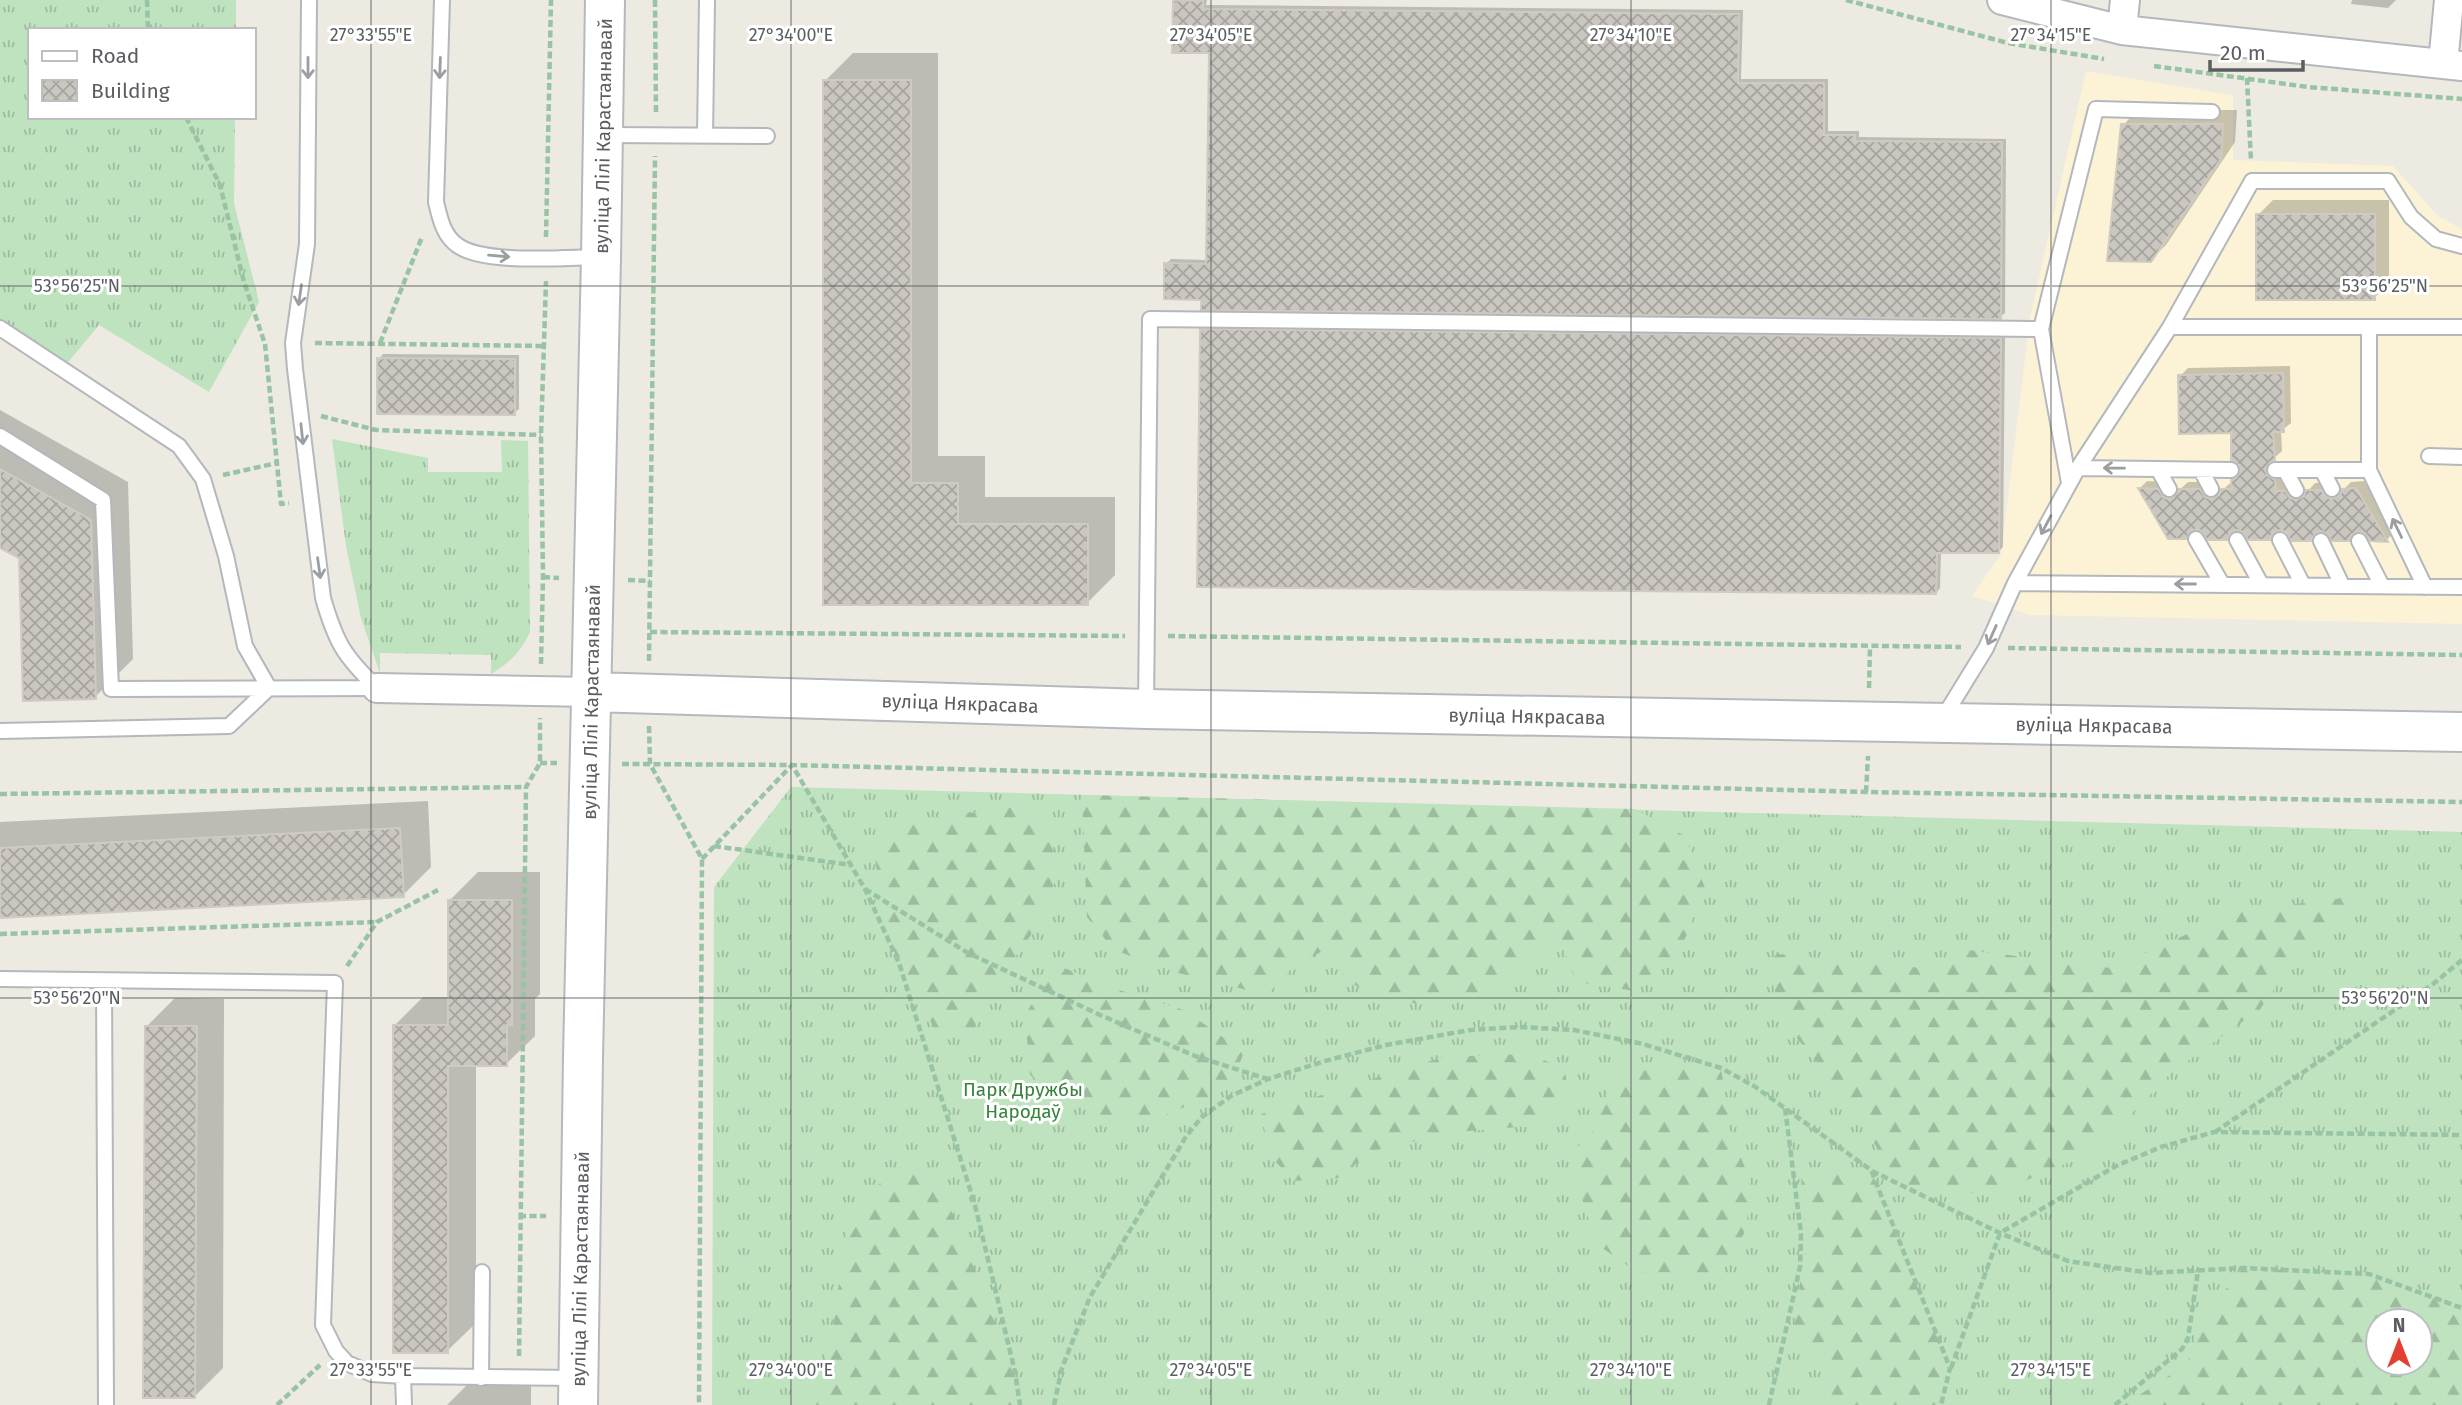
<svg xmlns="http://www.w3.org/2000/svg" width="2462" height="1405" font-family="'Fira Sans',sans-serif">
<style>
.commercial{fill:#fcf3d6}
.grass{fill:url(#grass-tufts);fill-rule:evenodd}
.forest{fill:url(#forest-firs);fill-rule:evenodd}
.shadow{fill:#0003}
.building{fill:url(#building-cross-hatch);stroke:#d0cbc0;stroke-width:2}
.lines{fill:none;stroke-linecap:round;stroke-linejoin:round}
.lane-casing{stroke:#b4b7bb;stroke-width:18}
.street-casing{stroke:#b4b7bb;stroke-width:32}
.secondary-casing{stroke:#b5b8bd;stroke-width:42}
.path{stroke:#98c3a4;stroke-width:4.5;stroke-dasharray:7 3.5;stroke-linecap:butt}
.lane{stroke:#fff;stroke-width:14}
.street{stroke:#fff;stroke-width:28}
.secondary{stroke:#fff;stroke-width:38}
.oneway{stroke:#9c9ea0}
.ticks{fill:none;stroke:#5a5d61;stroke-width:2;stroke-opacity:0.45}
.labels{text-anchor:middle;stroke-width:6;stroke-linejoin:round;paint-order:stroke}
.street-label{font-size:19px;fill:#5a5d61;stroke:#fff}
.park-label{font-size:19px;fill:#38823c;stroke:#fff}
.ticks-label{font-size:18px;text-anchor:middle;fill:#5a5d61;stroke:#fff;stroke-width:6;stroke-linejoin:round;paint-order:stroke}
</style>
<defs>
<pattern id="grass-tufts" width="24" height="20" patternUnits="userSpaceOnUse" patternTransform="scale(1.75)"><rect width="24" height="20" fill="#bee3be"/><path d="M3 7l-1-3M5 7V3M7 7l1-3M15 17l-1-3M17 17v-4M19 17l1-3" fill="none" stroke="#9dbb9e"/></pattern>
<pattern id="forest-firs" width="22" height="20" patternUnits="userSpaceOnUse" patternTransform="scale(1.75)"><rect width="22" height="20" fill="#bee3be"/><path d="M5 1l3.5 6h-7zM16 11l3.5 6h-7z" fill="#9dbb9e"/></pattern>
<pattern id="building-cross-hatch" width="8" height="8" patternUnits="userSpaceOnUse" patternTransform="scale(1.75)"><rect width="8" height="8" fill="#cac6c0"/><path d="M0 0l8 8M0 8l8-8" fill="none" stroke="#a7a49f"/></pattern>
</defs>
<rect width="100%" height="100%" fill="#eceae1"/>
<path class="commercial" d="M 2086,71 L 2233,95 L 2233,160 L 2393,166 L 2438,216 L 2462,229 L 2462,624 L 2031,615 L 1972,596 L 2001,554 L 2030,318 Z"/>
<path class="grass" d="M 0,0 L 236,0 L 236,30 L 30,30 L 30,117 L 235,117 L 234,203 L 259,302 L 209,392 L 99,325 L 65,366 L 0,323 Z
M 332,439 L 428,458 L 428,472 L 502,472 L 501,440 L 528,441 L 530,632 C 520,653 510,662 491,674 L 491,655 L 380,653 L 380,673 L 361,618 L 346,546 Z
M 791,787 L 2462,832 L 2462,1405 L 712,1405 L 714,887 ZM 2378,1321 L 2420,1321 L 2420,1363 L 2378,1363 Z"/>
<path class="forest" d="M 1082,795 L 1635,809 L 1685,836 L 1705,888 L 1679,954 L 1635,991 L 1576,982 L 1558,933 L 1486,996 L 1393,1005 L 1343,979 L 1339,943 L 1295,965 L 1267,995 L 1178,973 L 1114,950 L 1087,917 Z
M 1018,807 L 1051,834 L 1058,875 L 1033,932 L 990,993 L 969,1040 L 934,1028 L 888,939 L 874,852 L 885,838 L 919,819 Z
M 2360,896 L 2305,947 L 2260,1009 L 2171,1073 L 2096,1151 L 1991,1195 L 1901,1185 L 1838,1087 L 1790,1030 L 1764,962 L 1778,954 L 1922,968 L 1968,950 L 2111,968 L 2239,911 Z
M 1059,966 L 1119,990 L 1184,1010 L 1244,1052 L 1230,1088 L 1141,1125 L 1098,1118 L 1030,1075 L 1025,1014 Z
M 1528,1054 L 1564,1068 L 1571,1103 L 1530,1126 L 1457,1132 L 1372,1151 L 1338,1178 L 1294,1181 L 1270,1156 L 1261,1114 L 1443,1057 Z
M 1721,1068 L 1730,1130 L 1749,1178 L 1747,1229 L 1717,1274 L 1637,1272 L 1598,1245 L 1582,1199 L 1571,1153 L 1591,1135 L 1616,1071 Z
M 900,1167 L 934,1167 L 1015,1372 L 1020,1405 L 816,1405 L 834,1320 L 848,1217 L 872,1190 Z
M 1871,1170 L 1950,1368 L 1941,1405 L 1823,1405 L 1833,1369 L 1792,1339 L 1806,1242 L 1801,1176 Z
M 2243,1268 L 2369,1274 L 2462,1308 L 2462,1405 L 2124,1405 L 2187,1364 L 2205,1315 ZM 2378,1321 L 2420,1321 L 2420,1363 L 2378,1363 Z"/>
<path class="shadow" d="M 1176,0 L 1207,0 L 1206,5 L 1743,10 L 1741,79 L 1828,79 L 1828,131 L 1859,131 L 1859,137 L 2006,139 L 2005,313 L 2000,317 L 1166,264 L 1171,259 L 1208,260 L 1211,52 Z
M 2352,0 L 2396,0 L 2388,8 L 2351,4 Z
M 853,53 L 938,53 L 938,456 L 985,456 L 985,497 L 1115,497 L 1115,575 L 1087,603 L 825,603 L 825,81 Z
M 2138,110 L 2237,110 L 2235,142 L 2166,245 L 2150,260 L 2123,125 Z
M 2273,200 L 2389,200 L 2389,283 L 2374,298 L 2258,215 Z
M 1207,325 L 2005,334 L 2003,547 L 1998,552 L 1941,552 L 1940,588 L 1936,593 L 1202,330 Z
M 383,354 L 519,355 L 519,409 L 514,413 L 379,359 Z
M 2290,366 L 2291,423 L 2281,431 L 2282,451 L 2272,460 L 2274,468 L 2283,472 L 2283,484 L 2293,484 L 2298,491 L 2306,493 L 2315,483 L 2329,483 L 2334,489 L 2341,492 L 2351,482 L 2364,481 L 2394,532 L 2387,540 L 2371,539 L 2366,532 L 2359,530 L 2349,539 L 2319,531 L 2311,539 L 2280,529 L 2270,539 L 2236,529 L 2227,538 L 2197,528 L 2186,538 L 2140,488 L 2147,481 L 2166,482 L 2171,490 L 2177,492 L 2188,482 L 2208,482 L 2213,489 L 2220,492 L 2243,472 L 2232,432 L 2180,376 L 2188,368 Z
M 0,410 L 128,482 L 133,659 L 95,697 L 20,557 L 0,546 Z
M 428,801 L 431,867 L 403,895 L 0,916 L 0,822 Z
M 478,872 L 540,872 L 540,994 L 535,999 L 535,1036 L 506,1064 L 476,1064 L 476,1323 L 447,1351 L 395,1025 L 423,997 L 450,997 L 450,900 Z
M 175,998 L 224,999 L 223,1368 L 195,1396 L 147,1026 Z
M 473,1379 L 531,1379 L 531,1405 L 447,1405 Z"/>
<path class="building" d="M 1173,0 L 1203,1 L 1203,9 L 1739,14 L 1738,83 L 1824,83 L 1824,135 L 1855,135 L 1855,141 L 2002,142 L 2001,319 L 1201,310 L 1201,300 L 1164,299 L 1164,263 L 1206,264 L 1209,53 L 1172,53 Z
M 823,80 L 911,80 L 911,483 L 958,483 L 958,524 L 1088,524 L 1088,605 L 823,605 Z
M 2121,124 L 2223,124 L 2221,159 L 2151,262 L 2107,261 Z
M 2256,214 L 2375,214 L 2375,300 L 2256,300 Z
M 1200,329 L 2001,338 L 1999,553 L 1937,553 L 1936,594 L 1197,587 Z
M 377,358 L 515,359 L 515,415 L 377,414 Z
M 2283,373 L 2284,432 L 2273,432 L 2275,460 L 2270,462 L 2265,469 L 2267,475 L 2275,480 L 2276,491 L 2285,491 L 2290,498 L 2296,500 L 2304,496 L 2306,490 L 2321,490 L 2326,497 L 2332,499 L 2340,495 L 2342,489 L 2356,488 L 2388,542 L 2370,541 L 2365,533 L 2359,531 L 2351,535 L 2349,541 L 2332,541 L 2327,534 L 2321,531 L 2314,535 L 2311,541 L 2291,541 L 2286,532 L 2280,530 L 2272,534 L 2270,540 L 2248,540 L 2243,532 L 2237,530 L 2229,534 L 2227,540 L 2207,540 L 2201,531 L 2197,529 L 2191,531 L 2186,539 L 2168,539 L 2138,488 L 2158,489 L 2163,497 L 2168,499 L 2174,497 L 2179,489 L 2200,489 L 2205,497 L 2211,499 L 2219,495 L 2221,489 L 2232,489 L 2231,480 L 2236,478 L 2241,471 L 2239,465 L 2231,460 L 2231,433 L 2179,434 L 2178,375 Z
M 0,469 L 91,520 L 96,699 L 23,701 L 19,558 L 0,548 Z
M 400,828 L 404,897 L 0,918 L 0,848 Z
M 448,900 L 512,900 L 512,1025 L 507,1025 L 507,1066 L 448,1066 L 448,1353 L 393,1353 L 393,1025 L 448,1025 Z
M 145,1026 L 197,1026 L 195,1398 L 143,1398 Z"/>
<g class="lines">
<defs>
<path id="lane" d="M 309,0 L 307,244 L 293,343 L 295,369 L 323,598 C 336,643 344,656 377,688
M 442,0 L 436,202 C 440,218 443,235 457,245 C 483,265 567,257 601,257
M 604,135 L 767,136
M 705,136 L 707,0
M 2170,327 L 2252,181 L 2388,181 L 2411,217 L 2436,239 L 2462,246
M 2369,327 L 2369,470 L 2425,587
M 0,328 L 179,446 L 203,479 L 226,556 L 245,646 L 269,688 L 229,726 L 0,731
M 2041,329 L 2096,109 L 2212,112
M 0,436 L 103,500 L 111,689 L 377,688
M 2429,456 L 2462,457
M 2078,468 L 2231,470
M 2158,469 L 2169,489
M 2201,470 L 2211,489
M 2275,470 L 2369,470
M 2285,470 L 2296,490
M 2322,470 L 2332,489
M 2196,539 L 2222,584
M 2237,540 L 2261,584
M 2280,540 L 2303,585
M 2321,541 L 2342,585
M 2359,541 L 2382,586
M 2015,583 L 2078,468 L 2170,327 L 2462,327
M 1146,708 L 1150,319 L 2041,329 L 2069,483
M 1943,718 L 1986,648 L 2015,583 L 2462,587
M 0,979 L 335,983 L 323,1325 L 336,1351 L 347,1363 L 372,1374 L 403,1376 L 576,1378
M 104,981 L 106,1405
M 403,1376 L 404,1405
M 481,1378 L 482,1272"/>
<path id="street" d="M 2002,0 L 2122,30 L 2462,66
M 2122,30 L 2125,0
M 2443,64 L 2449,0
M 377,688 L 592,692"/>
<path id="secondary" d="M 592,692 L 1146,709 L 2462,732
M 578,1405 L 583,1057 L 601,257 L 605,0"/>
</defs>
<use href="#lane" class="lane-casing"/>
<use href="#street" class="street-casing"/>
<use href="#secondary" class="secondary-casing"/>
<path class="path" d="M 147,0 L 148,30
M 655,0 L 656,115
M 1846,0 L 2008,43 L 2104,59
M 2154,66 L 2308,87 L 2462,99
M 2247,78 L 2251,161
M 186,117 L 220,185 L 244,282 L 265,344 L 281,504 L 289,503
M 546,237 L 551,0
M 315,343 L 545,346
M 380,343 L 422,237
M 321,416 L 376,430 L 541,435
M 223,475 L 277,463
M 543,577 L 559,578
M 628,580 L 650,581
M 650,632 L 1125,636
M 1168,636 L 1961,647
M 2008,648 L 2462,655
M 649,661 L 655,156
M 541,664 L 543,577 L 541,435 L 546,281
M 1869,688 L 1870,647
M 649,726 L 650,764 L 702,859 L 699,1405
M 540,763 L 557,763
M 622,764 L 792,765 L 1866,792 L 2462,802
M 1866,792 L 1868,756
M 0,794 L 526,787
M 714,846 L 851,865
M 702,859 L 792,765 L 865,889 L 899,963 L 975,1205 L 1015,1372 L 1020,1405
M 865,889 L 968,953 L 1098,1014 L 1195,1056 L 1267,1079
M 0,934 L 377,922
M 347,966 L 377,922 L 438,890
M 2215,1132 L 2433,984 L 2462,960
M 1872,1171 L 2000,1233 L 2068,1261 L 2150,1273 L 2243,1268 L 2369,1274 L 2462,1308
M 519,1216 L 546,1216
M 519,1356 L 526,787 L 540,763 L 540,718
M 1951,1368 L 2000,1233 L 2116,1166 L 2161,1147 L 2214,1132 L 2462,1135
M 277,1405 L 320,1365
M 1054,1405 L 1062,1368 L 1090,1297 L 1187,1135 L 1202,1117 L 1231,1096 L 1268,1079 L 1325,1061 L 1386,1045 L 1470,1030 L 1520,1027 L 1574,1030 L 1643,1044 L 1721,1068 L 1754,1086 L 1871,1170 L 1950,1368 L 1941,1405
M 1769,1405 L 1800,1267 L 1801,1233 L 1785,1108
M 2115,1405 L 2182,1349 L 2188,1338 L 2198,1271"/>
<use href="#lane" class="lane"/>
<use href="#street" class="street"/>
<use href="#secondary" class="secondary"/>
</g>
<defs><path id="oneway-shaft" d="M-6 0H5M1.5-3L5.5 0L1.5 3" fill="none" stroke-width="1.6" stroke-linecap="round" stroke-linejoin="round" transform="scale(1.75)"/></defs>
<g class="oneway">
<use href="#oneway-shaft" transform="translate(308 68) rotate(90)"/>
<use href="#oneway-shaft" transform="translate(440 68) rotate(92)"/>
<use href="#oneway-shaft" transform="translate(499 256) rotate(5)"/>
<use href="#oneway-shaft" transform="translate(300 295) rotate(98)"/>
<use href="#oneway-shaft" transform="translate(302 434) rotate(84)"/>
<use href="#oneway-shaft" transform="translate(2114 468) rotate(-179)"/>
<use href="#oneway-shaft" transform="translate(2046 525) rotate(118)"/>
<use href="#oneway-shaft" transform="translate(2397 528) rotate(-116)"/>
<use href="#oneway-shaft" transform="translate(319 568) rotate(82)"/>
<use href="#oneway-shaft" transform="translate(2185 584) rotate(-180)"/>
<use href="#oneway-shaft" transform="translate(1992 635) rotate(114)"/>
</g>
<path class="ticks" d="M 371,0 L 371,1405M 791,0 L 791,1405M 1211,0 L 1211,1405M 1631,0 L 1631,1405M 2051,0 L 2051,1405M 0,286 L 2462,286M 0,998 L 2462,998"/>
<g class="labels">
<g class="street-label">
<text transform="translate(603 136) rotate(-89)" y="7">вуліца Лілі Карастаянавай</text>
<text transform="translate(591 702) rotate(-89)" y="7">вуліца Лілі Карастаянавай</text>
<text transform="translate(960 703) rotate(2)" y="7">вуліца Някрасава</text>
<text transform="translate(1527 716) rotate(1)" y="7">вуліца Някрасава</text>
<text transform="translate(2094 725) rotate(1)" y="7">вуліца Някрасава</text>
<text transform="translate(580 1269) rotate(-89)" y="7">вуліца Лілі Карастаянавай</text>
</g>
<g class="park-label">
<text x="1023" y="1096">Парк Дружбы<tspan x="1023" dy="22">Народаў</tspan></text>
</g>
</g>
<g class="ticks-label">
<text x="371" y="41">27°33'55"E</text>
<text x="791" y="41">27°34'00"E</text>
<text x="1211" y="41">27°34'05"E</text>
<text x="1631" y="41">27°34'10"E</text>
<text x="2051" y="41">27°34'15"E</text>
<text x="77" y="292">53°56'25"N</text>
<text x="2385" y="292">53°56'25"N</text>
<text x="77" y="1004">53°56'20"N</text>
<text x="2385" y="1004">53°56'20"N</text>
<text x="371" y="1376">27°33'55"E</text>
<text x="791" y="1376">27°34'00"E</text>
<text x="1211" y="1376">27°34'05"E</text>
<text x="1631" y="1376">27°34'10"E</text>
<text x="2051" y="1376">27°34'15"E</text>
</g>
<rect x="28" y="28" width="228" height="91" fill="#ffffff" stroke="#bdbec0" stroke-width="2"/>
<rect x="42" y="51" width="35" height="10" fill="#ffffff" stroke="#bdbec0" stroke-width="2"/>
<text x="91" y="63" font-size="21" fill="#5a5d61">Road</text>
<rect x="42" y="80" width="35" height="21" fill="url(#building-cross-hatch)" stroke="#bdbec0" stroke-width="2"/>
<text x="91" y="98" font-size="21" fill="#5a5d61">Building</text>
<g transform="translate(2399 1342)"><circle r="33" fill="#ffffff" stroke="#bdbec0" stroke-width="2"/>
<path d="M0-5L12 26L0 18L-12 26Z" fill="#e14032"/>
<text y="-10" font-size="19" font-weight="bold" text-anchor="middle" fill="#5a5d61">N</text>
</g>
<path d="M2210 60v10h93v-10" fill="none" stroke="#5a5d61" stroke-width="3.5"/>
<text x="2220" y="60" font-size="21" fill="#5a5d61" stroke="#ffffff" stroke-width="5" paint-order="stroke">20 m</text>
</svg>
